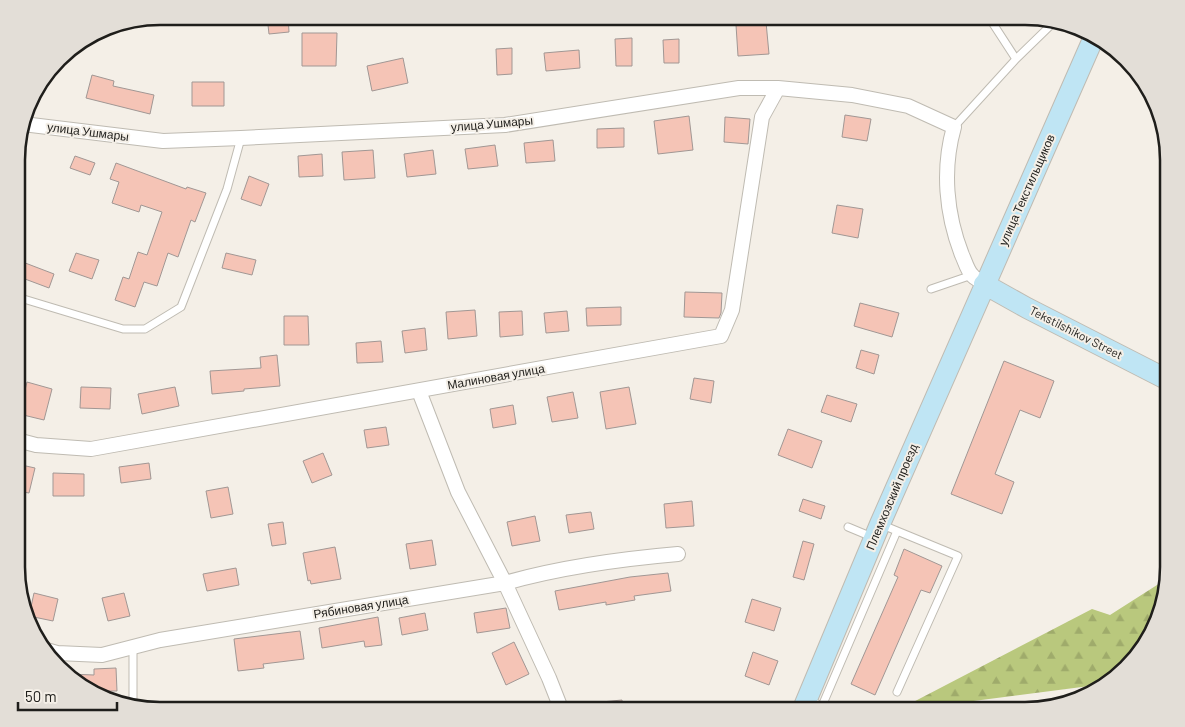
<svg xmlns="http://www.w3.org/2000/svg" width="1185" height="727" font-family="Barlow,sans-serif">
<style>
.forest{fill:url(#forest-firs)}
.building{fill:#f5c4b6;stroke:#a19794}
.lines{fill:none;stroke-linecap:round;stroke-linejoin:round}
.lane-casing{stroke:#bfbbb2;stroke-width:9}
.street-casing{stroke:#bfbbb2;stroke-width:16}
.secondary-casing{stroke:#bfbbb2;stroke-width:22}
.lane{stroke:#fff;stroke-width:7}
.street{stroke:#fff;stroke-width:14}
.secondary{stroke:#bfe5f4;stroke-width:20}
.labels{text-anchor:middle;stroke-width:4;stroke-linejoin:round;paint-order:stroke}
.street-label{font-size:12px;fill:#1f1e1b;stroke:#f4efe7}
.rim{fill:none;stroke:#1f1e1b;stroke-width:2.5}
</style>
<defs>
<pattern id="forest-firs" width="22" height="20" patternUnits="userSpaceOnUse" patternTransform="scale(1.25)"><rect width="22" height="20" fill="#b9c87d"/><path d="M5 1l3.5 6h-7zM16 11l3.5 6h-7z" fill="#9fab6b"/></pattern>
</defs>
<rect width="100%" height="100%" fill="#f4efe7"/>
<path class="forest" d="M 1168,578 L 1145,646 L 1105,684 L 896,711 L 1092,609 L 1110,615 Z"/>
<path class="building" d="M 267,16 L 288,16 L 289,32 L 269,34 Z
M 766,22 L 769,54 L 738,56 L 736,25 Z
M 302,33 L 337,33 L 336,66 L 302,66 Z
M 632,38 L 632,66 L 616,66 L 615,39 Z
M 679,39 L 679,63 L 664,63 L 663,40 Z
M 512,48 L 512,74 L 497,75 L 496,49 Z
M 579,50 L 580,68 L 546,71 L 544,53 Z
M 403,58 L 408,83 L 372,91 L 367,66 Z
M 92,75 L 114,81 L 113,86 L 154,95 L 150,114 L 86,98 Z
M 192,82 L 224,82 L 224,106 L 192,106 Z
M 845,115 L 871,119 L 867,141 L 842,137 Z
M 689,116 L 693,150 L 658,154 L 654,121 Z
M 725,117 L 750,119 L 748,144 L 724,142 Z
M 624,128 L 624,147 L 597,148 L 597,129 Z
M 553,140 L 555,161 L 526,163 L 524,143 Z
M 495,145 L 498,166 L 468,169 L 465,149 Z
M 373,150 L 375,178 L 344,180 L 342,152 Z
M 433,150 L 436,174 L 407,177 L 404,154 Z
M 322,154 L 323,176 L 299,177 L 298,156 Z
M 75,156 L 95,163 L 90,175 L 70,168 Z
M 116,163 L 186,189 L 187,187 L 206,193 L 195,222 L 191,220 L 178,257 L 168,253 L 157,286 L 144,282 L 135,307 L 115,300 L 123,277 L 129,279 L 138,252 L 147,255 L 162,212 L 141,205 L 139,212 L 112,203 L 119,182 L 110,179 Z
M 249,176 L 269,184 L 261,206 L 241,199 Z
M 837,205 L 863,209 L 858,238 L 832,233 Z
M 76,253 L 99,260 L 92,279 L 69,271 Z
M 226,253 L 256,260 L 252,275 L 222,268 Z
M 20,261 L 54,274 L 49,288 L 17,276 L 17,268 Z
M 685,292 L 722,293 L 721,313 L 719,318 L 684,317 Z
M 860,303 L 899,313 L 892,337 L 854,326 Z
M 621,307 L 621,325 L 587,326 L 586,308 Z
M 475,310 L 477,336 L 448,339 L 446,312 Z
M 522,311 L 523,335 L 500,337 L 499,312 Z
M 567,311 L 569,331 L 546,333 L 544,313 Z
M 284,316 L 308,316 L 309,345 L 284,345 Z
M 425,328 L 427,350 L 405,353 L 402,331 Z
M 381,341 L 383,362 L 357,363 L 356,343 Z
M 861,350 L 879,355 L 874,374 L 856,368 Z
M 277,355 L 280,386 L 244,389 L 244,391 L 212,394 L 210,371 L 261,368 L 260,357 Z
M 1004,361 L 1054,381 L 1040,418 L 1020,410 L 995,474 L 1014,482 L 1002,514 L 951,494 Z
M 694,378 L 714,381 L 711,403 L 690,399 Z
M 27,382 L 52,389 L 44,420 L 19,414 Z
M 81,387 L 111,388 L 110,409 L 80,408 Z
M 175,387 L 179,406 L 142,414 L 138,394 Z
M 629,387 L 636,424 L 606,429 L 600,392 Z
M 573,392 L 578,418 L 552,422 L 547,397 Z
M 827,395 L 857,404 L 851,422 L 821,412 Z
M 513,405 L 516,424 L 493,428 L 490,409 Z
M 386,427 L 389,445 L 367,448 L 364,430 Z
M 788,429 L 822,441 L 812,468 L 778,455 Z
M 323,453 L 332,475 L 312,483 L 303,461 Z
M 149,463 L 151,479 L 121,483 L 119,467 Z
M 17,464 L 35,468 L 29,493 L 17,491 Z
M 53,473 L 84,474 L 84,496 L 53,496 Z
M 228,487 L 233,514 L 211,518 L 206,491 Z
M 803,499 L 825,506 L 821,519 L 799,511 Z
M 692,501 L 694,526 L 666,528 L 664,504 Z
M 591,512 L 594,529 L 569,533 L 566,515 Z
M 535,516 L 540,541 L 512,546 L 507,522 Z
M 283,522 L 286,544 L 272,546 L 268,524 Z
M 432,540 L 436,565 L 410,569 L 406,544 Z
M 803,541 L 814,544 L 804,580 L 793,577 Z
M 335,547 L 341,579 L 311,584 L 310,580 L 308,581 L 303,553 Z
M 904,549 L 942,566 L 930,593 L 921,590 L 875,695 L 851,684 L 898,577 L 894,575 Z
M 236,568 L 239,585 L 207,591 L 203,574 Z
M 668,573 L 671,591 L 634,596 L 635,600 L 606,605 L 606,602 L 559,610 L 555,591 L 630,577 Z
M 34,593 L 58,599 L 53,621 L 29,616 Z
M 124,593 L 130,616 L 108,621 L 102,598 Z
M 752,599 L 781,608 L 774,631 L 745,622 Z
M 506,608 L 510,628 L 477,633 L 474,613 Z
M 425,613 L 428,630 L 402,635 L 399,618 Z
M 378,617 L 382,645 L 365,647 L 364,641 L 322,648 L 319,628 Z
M 300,631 L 304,659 L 263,664 L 264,668 L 238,671 L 234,639 Z
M 514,642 L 529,674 L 506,685 L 492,653 Z
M 753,652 L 778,661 L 769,685 L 745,676 Z
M 116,668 L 117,691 L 97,691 L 81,687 L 68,674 L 94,675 L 94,669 Z
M 622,700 L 623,711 L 592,711 L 591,703 Z"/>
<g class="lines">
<defs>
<path id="lane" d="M 988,16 L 1016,59
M 954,127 L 1016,59 L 1052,24
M 931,289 L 972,275
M 17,297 L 123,329 L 145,329 L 181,307 L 227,189 L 241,138
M 880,524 L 958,556 L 897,692
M 848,527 L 872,537
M 133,647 L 133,702
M 809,700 L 833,711
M 822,706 L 897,531"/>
<path id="street" d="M 23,124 L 163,141 L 241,138 L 505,125 L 739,88 L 778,88 L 852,95 L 908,106 L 954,127 C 942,169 946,214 962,255 C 965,261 967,270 972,275 C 975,279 981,281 984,284
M 419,391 L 458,492 L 505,583 L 549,678 L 562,711
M 17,440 L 36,445 L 91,449 L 721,336 L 732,310 L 762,117 L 778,88
M 43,649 L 57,653 L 102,655 L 160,640 L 505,583 C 561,567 620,559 678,554"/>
<path id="secondary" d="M 984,284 L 1027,308 L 1168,380
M 802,711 L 880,524 L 1094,37"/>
</defs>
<use href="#lane" class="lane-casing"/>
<use href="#street" class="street-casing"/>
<use href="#secondary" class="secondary-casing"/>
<use href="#lane" class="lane"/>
<use href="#street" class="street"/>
<use href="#secondary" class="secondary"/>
</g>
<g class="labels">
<g class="street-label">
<text transform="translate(492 124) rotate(-5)" y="4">улица Ушмары</text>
<text transform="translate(88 132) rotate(7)" y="4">улица Ушмары</text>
<text transform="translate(1027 190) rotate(-66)" y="4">улица Текстильщиков</text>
<text transform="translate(1076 333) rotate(27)" y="4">Tekstilshikov Street</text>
<text transform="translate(496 377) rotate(-10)" y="4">Малиновая улица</text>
<text transform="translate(892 497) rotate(-67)" y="4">Племхозский проезд</text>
<text transform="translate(361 607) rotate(-9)" y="4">Рябиновая улица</text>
</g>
</g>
<path d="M0 0H1185V727H0ZM160 25H1025A135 135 0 0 1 1160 160V567A135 135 0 0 1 1025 702H160A135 135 0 0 1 25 567V160A135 135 0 0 1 160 25Z" fill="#e3ded7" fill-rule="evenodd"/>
<path class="rim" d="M160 25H1025A135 135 0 0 1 1160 160V567A135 135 0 0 1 1025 702H160A135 135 0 0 1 25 567V160A135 135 0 0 1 160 25Z"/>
<path d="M18 702v8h99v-8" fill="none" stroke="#1f1e1b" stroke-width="2.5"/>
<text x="25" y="702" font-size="15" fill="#1f1e1b" stroke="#f4efe7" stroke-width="4" paint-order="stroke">50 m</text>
</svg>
